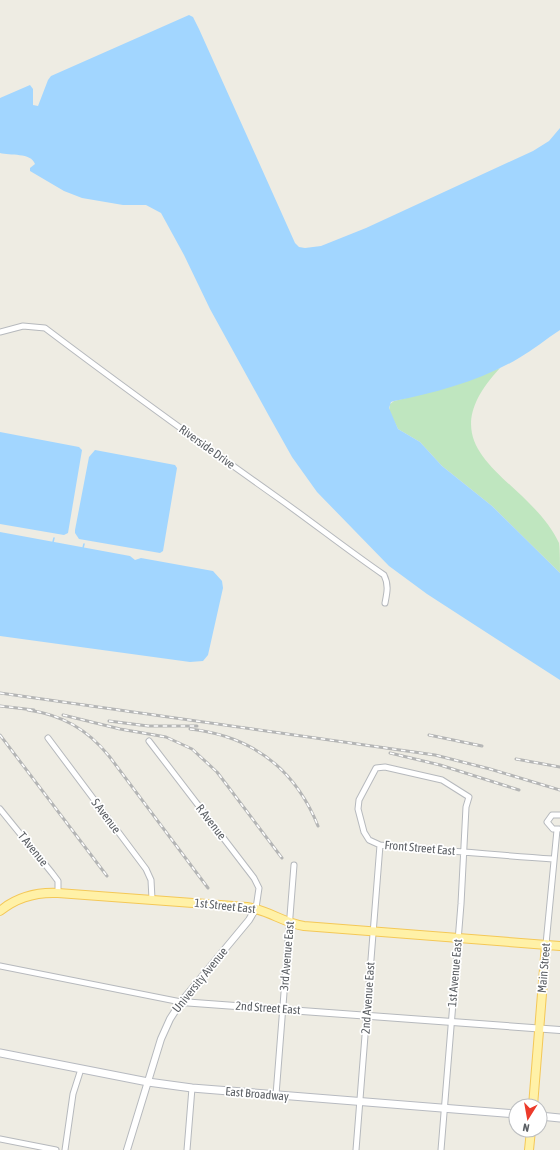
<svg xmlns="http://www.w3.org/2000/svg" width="560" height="1150" font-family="'Asap Condensed',sans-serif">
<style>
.green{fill:#bfe6bf}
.water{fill:#a2d6ff}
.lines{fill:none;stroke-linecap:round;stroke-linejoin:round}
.stream{stroke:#a2d6ff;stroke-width:1.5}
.minor-casing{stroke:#b6b9bd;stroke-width:7}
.tertiary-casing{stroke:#b6b9bd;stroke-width:8}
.secondary-casing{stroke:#b7bac0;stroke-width:9}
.primary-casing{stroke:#f4c857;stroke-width:10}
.minor{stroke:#fff;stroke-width:5}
.tertiary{stroke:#fff;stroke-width:6}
.secondary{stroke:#fff;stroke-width:7}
.primary{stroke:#fff1a7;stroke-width:8}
.rail-casing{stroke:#b4b5b5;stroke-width:3}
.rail{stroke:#fff;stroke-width:1.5;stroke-dasharray:4.5;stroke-linecap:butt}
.labels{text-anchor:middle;stroke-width:3.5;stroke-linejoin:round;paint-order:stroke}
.street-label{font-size:12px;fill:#5b5f64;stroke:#fff}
</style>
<rect width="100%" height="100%" fill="#eeece3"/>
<path class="green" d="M 500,368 C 420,454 528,476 559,543 C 560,551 560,565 560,573 L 492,506 L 442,466 L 420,442 L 398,429 L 389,411 L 390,404 L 394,401 L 434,391 Z"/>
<path class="water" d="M 189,15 L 193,17 L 199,29 L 295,243 L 299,247 L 305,248 L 321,246 L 366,228 L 533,151 L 549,141 L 560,128 L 560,330 C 546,339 533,350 519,358 C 482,380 436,393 394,401 L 391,402 L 389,408 L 398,429 L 420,442 L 442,466 L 492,506 L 560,573 L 560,680 L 427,594 L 389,566 L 317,492 L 292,457 L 269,416 L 210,309 L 184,255 L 161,213 L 146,205 L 123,205 L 82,198 L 64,191 L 30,171 L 30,168 L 35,164 C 31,152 10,156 0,153 L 0,98 L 30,85 L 33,89 L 33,105 L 38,106 L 48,80 L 51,76 Z
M 0,432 L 79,447 L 82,450 L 68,533 L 64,535 L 0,524 Z
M 95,450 L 175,465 L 177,468 L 163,551 L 160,553 L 79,539 L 75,533 L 75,530 L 89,457 Z
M 0,532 L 130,556 L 135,560 L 141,558 L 213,571 L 222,581 L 223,588 L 208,655 L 203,661 L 190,662 L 0,636 Z"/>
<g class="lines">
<path class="stream" d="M 53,542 L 54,538
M 83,548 L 84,544"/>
<defs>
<path id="minor" d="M 0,332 L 23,326 L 45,328 C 123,387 202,444 281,500 C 316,525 349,551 384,575 C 389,585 387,593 385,603
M 48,738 L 146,869 L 151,880 L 152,899
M 149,741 L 254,878 L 259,888 L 256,908
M 0,809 L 52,873 L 58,881 L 58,893
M 559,829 L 553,829 L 547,822 L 552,815 L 560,815
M 546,944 L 557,830
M 0,966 L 181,1002
M 276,1095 L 294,865
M 0,1139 L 56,1150
M 65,1150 L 73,1094 L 81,1069
M 187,1150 L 192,1088
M 356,1150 L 380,845
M 441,1150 L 461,904 L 466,807 L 469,797 L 442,780 L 385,767 L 376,768 L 359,800 L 358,809 L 364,832 L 369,840 L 380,845 C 438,850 495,855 553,859"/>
<path id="tertiary" d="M 181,1002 L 560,1030
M 127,1150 L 161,1039 L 170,1019 L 181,1002 L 249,920 L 256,908"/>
<path id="secondary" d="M 0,1053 L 148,1082 L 192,1088 L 516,1114
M 540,1116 L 560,1118"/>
<path id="primary" d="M 0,911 C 17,897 37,892 58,893 L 247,907 C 268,910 284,923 304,926 L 560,946
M 533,1106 L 546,944
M 529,1150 L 531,1130"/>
</defs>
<use href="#minor" class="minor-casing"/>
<use href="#tertiary" class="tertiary-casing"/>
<use href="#secondary" class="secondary-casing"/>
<use href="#primary" class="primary-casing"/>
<use href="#minor" class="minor"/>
<use href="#tertiary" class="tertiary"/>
<use href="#secondary" class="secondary"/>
<use href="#primary" class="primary"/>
<defs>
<path id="rail" d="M 0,693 L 435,755 L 490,769 L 560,790
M 0,706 L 34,710
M 28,710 C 62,715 87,729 109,756 L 208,888
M 63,715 L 120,729 L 166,737 L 192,749 L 217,772 L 282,858
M 109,721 L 148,726 L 197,726
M 190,729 C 252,736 295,769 318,826
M 0,735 L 107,876
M 429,735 L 482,746
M 390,753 L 440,765 L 519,790
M 516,759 L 560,767"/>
</defs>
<use href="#rail" class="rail-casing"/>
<use href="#rail" class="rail"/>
</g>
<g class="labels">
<g class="street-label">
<text transform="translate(207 447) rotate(36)" y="4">Riverside Drive</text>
<text transform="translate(106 816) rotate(53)" y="4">S Avenue</text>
<text transform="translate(211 822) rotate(52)" y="4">R Avenue</text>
<text transform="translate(420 848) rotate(5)" y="4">Front Street East</text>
<text transform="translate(33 849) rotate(51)" y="4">T Avenue</text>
<text transform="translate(225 906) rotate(6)" y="4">1st Street East</text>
<text transform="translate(287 956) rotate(-85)" y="4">3rd Avenue East</text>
<text transform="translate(544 968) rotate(-85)" y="4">Main Street</text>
<text transform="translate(455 973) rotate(-85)" y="4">1st Avenue East</text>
<text transform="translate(200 980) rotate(-51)" y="4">University Avenue</text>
<text transform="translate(368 998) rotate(-86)" y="4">2nd Avenue East</text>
<text transform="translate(268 1008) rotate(4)" y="4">2nd Street East</text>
<text transform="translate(257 1094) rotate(5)" y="4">East Broadway</text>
</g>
</g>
<g transform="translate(528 1118) rotate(191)"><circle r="19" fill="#ffffff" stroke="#bdbfc1"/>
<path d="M0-3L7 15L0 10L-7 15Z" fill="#ec3b2b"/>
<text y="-6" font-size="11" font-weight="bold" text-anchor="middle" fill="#5b5f64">N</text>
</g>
</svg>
